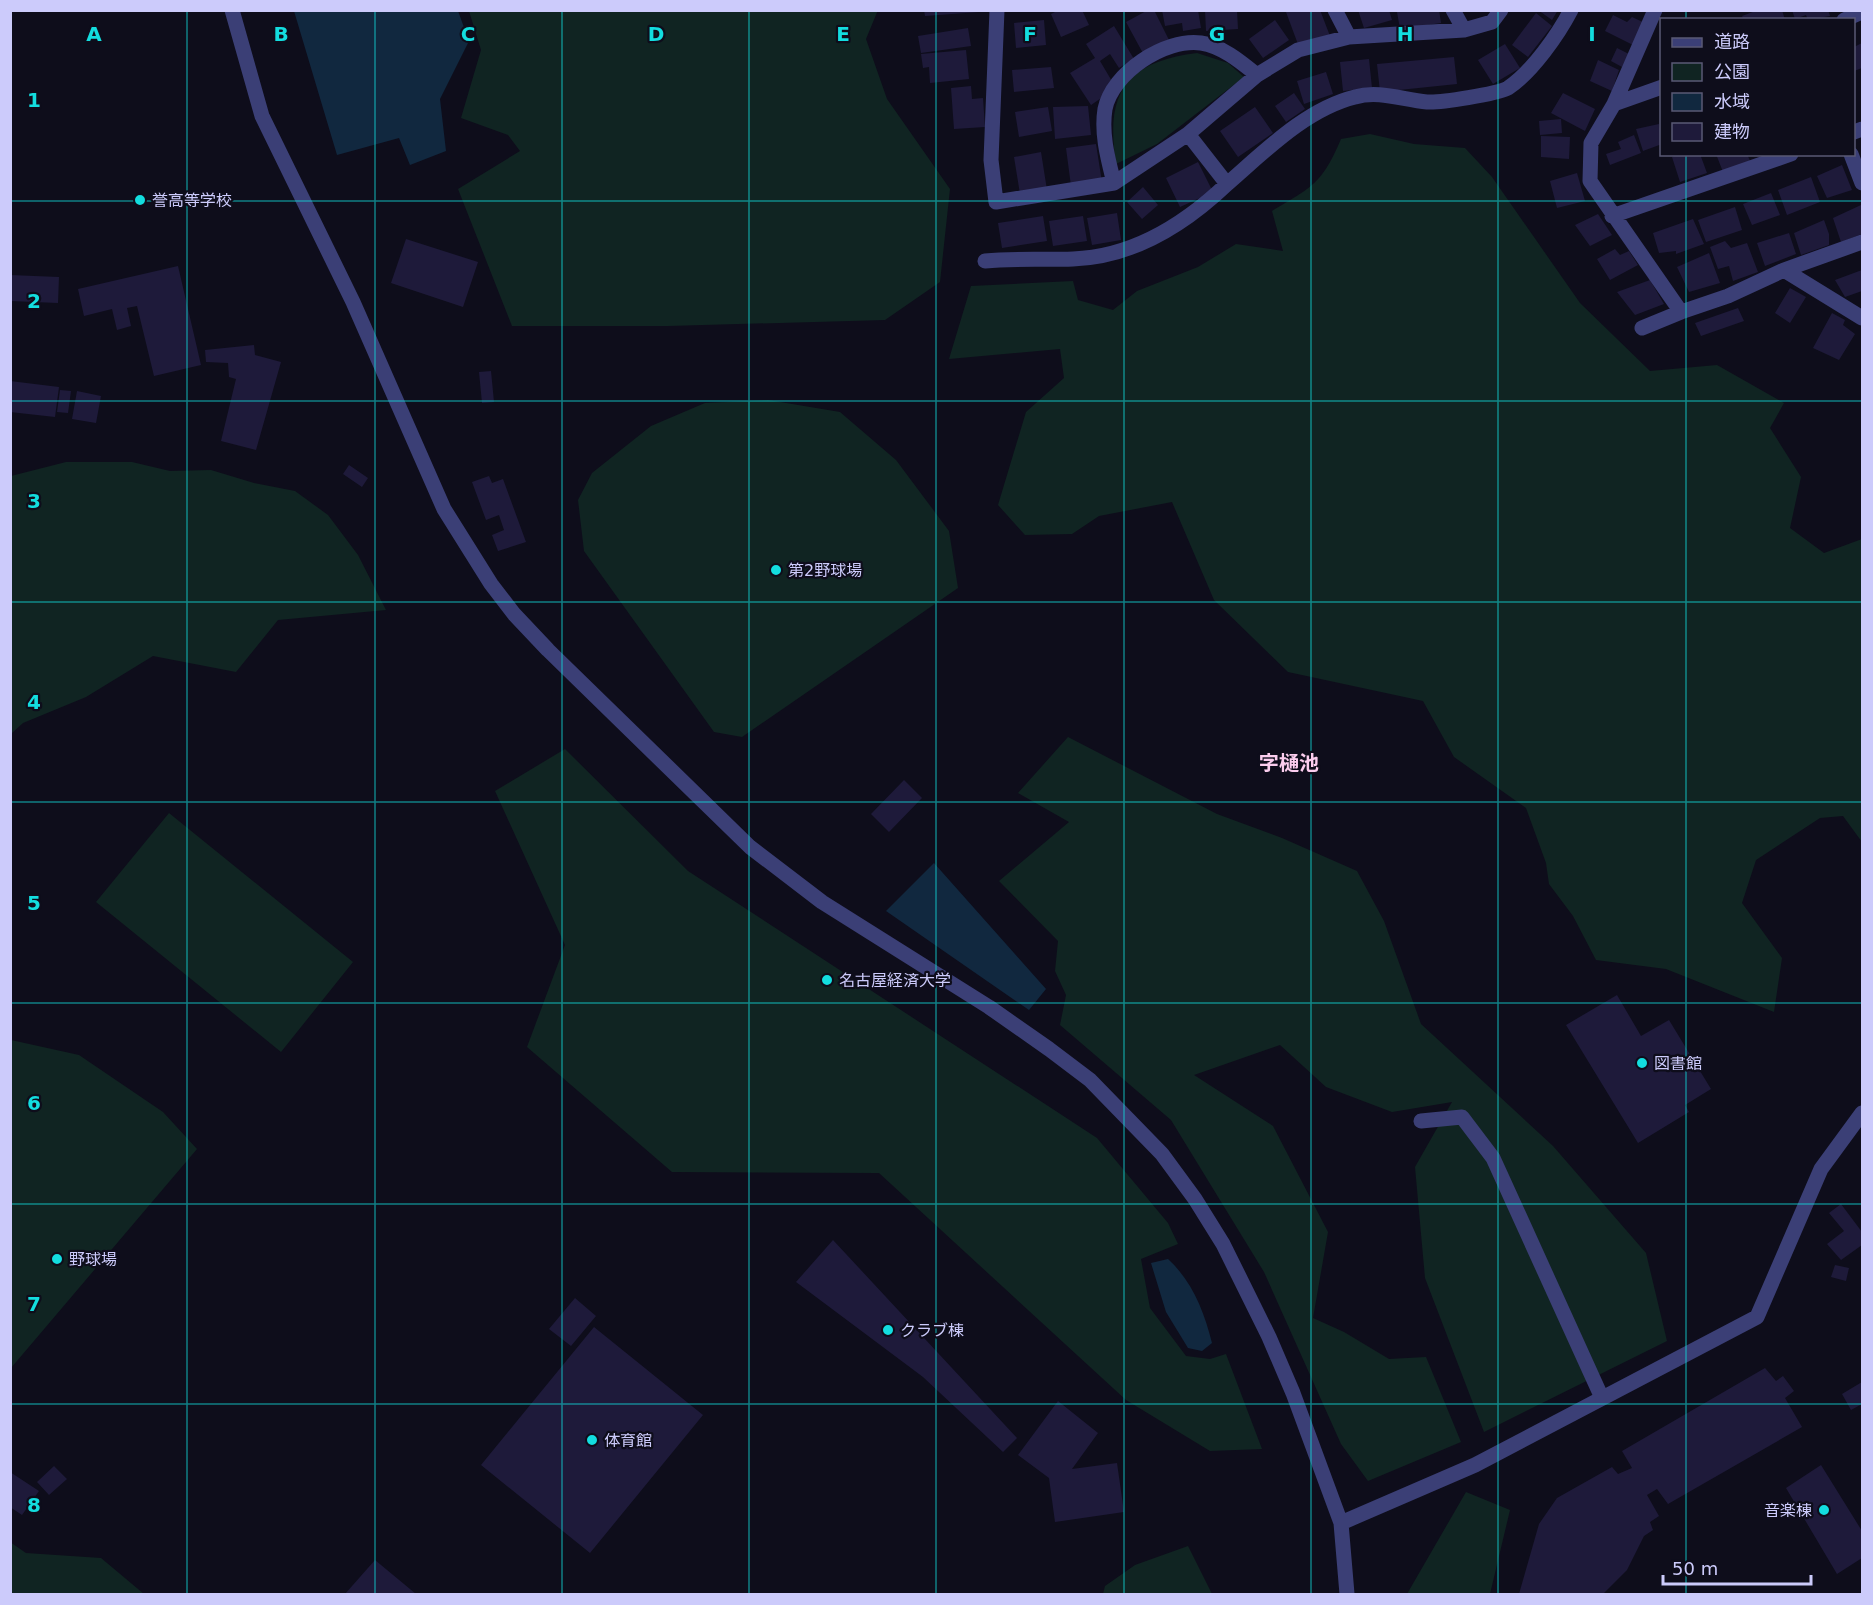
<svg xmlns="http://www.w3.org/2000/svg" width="1873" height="1605" font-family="'DejaVu Sans','Noto Sans JP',sans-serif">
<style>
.green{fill:#102422}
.water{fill:#11283f}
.building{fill:#1e1a3a}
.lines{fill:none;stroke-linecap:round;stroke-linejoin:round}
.minor{stroke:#3b3f76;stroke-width:15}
.grid{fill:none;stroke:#13dddf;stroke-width:1.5;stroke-opacity:0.55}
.poi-dot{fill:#13dddf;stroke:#0e0d1b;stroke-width:2}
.labels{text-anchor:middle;stroke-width:4.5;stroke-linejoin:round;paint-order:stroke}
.poi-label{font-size:16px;fill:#cccbfb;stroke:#0e0d1b;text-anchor:start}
.quarter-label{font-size:20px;font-weight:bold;fill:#fbcdee;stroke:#0e0d1b}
.grid-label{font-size:20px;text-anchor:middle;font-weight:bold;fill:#13dddf;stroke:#0e0d1b;stroke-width:4.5;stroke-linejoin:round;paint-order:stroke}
</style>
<rect width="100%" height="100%" fill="#0e0d1b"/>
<path class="green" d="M 878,10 L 866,39 L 887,99 L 950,189 L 940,282 L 885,320 L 668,326 L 512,326 L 458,189 L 520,151 L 508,135 L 461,118 L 481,50 L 469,11 Z
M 1197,53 L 1228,63 L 1244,77 L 1157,144 L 1116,164 C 1105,93 1125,62 1197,53 Z
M 1370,134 L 1414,144 L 1465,148 L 1492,177 L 1580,303 L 1650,371 L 1717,365 L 1784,403 L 1770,428 L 1801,477 L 1790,528 L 1824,553 L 1862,539 L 1862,842 L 1843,816 L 1820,818 L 1756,860 L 1742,903 L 1782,958 L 1774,1012 L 1666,969 L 1596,960 L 1573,916 L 1549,884 L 1546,863 L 1526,808 L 1454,757 L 1423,701 L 1288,672 L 1214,600 L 1172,502 L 1099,516 L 1072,534 L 1025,535 L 998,505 L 1026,412 L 1064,378 L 1060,349 L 949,359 L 971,286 L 1073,281 L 1078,300 L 1113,310 L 1137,291 L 1198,267 L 1236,244 L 1283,251 L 1272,211 C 1312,187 1322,184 1341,139 Z
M 768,400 L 840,412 L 896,460 L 949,531 L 958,588 L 742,737 L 714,732 L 584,551 L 578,500 L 592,473 L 651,426 L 705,403 Z
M 66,462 L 132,462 L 170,471 L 211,470 L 254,483 L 295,491 L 328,515 L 358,555 L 386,610 L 278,620 L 236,672 L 153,656 L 86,697 L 23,723 L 11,734 L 11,476 Z
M 1068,737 L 1217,814 L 1282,838 L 1357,871 L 1384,921 L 1421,1024 L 1553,1146 L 1646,1253 L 1667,1341 L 1484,1432 L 1425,1278 L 1415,1167 L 1452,1102 L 1392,1112 L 1326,1087 L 1280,1045 L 1194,1075 L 1273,1126 L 1328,1232 L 1313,1318 L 1344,1332 L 1389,1359 L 1426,1357 L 1461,1442 L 1368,1481 L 1341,1444 L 1264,1272 L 1171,1120 L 1060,1025 L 1066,995 L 1055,971 L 1058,941 L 999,881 L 1069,822 L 1018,793 Z
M 565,749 L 688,871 L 1097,1138 L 1168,1223 L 1178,1244 L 1141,1259 L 1150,1308 L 1186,1356 L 1210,1359 L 1226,1354 L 1262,1449 L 1210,1451 L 1126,1400 L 879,1173 L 672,1172 L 527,1047 L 565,945 L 495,791 Z
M 169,813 L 353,962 L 281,1052 L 96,902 Z
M 11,1040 L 79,1055 L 163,1112 L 197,1149 L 11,1368 Z
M 1466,1492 L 1510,1510 L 1490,1594 L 1407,1594 Z
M 10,1542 L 26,1553 L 101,1558 L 144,1594 L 11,1594 Z
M 1188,1546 L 1212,1594 L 1103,1594 L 1105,1586 L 1135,1565 Z"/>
<path class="water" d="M 294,11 L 458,11 L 469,41 L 440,99 L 446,151 L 410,165 L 399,138 L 337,155 Z
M 934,863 L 1046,989 L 1029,1010 L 886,911 Z
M 1168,1259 C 1192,1281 1204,1311 1212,1343 L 1202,1351 L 1188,1348 L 1166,1312 L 1151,1263 Z"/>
<path class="building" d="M 924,10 L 979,10 L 979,12 L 925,16 Z
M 1059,10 L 1082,10 L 1089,25 L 1061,37 L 1051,14 Z
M 1148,10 L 1154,10 L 1171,44 L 1145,57 L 1126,22 Z
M 1162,10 L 1198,10 L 1201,28 L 1183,31 L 1182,23 L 1165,26 Z
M 1205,10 L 1237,10 L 1238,29 L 1206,31 Z
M 1289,10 L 1320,10 L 1330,36 L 1299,47 L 1286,12 Z
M 1358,10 L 1389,10 L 1392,20 L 1364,28 Z
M 1439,10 L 1441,23 L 1400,29 L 1397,12 Z
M 1538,10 L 1558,10 L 1552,20 Z
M 1758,10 L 1782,10 L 1785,20 L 1744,20 L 1742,16 Z
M 1792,10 L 1828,10 L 1830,16 L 1808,20 L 1806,15 L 1795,19 Z
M 1536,13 L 1552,26 L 1528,57 L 1512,45 Z
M 1613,15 L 1627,22 L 1632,17 L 1647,24 L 1635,46 L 1605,31 Z
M 1044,20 L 1046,45 L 1016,48 L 1014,23 Z
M 1275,20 L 1289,40 L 1263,58 L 1249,39 Z
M 1114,26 L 1134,59 L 1119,68 L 1110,54 L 1100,61 L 1116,88 L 1091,105 L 1070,73 L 1095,58 L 1086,44 Z
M 968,28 L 971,46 L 921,53 L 918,36 Z
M 1862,43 L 1862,68 L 1854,71 L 1854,47 Z
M 1505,44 L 1520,68 L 1493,84 L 1478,60 Z
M 1617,48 L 1629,54 L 1622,67 L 1611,61 Z
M 966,50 L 969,79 L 930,83 L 929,67 L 923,68 L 921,54 Z
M 1454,57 L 1457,84 L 1380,92 L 1377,64 Z
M 1369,59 L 1372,88 L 1343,91 L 1340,62 Z
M 1598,60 L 1619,70 L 1612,91 L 1590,81 Z
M 1051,67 L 1054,88 L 1014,92 L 1012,70 Z
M 1326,72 L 1333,94 L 1304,104 L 1297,81 Z
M 971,86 L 972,99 L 983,98 L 985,127 L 954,129 L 951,88 Z
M 1294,93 L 1305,109 L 1286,122 L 1275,106 Z
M 1563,93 L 1595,109 L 1585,131 L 1551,113 Z
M 1088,106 L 1091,135 L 1055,139 L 1053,107 Z
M 1048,107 L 1052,131 L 1019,137 L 1015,112 Z
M 1255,107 L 1273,133 L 1238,157 L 1220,131 Z
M 1561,119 L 1562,133 L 1540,135 L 1539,121 Z
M 1659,124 L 1662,144 L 1643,151 L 1636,129 Z
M 1634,135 L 1641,153 L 1610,165 L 1606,154 L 1621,149 L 1618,142 Z
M 1541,136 L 1570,137 L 1569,159 L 1541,157 Z
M 1096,144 L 1102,182 L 1071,186 L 1066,148 Z
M 1041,152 L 1047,190 L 1020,194 L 1014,157 Z
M 1678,154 L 1700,154 L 1707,173 L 1680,182 L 1672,157 Z
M 1716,154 L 1747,154 L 1751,163 L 1723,172 Z
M 1198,162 L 1213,192 L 1180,207 L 1166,178 Z
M 1842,165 L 1852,190 L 1827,198 L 1817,176 Z
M 1577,173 L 1585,201 L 1557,208 L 1550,181 Z
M 1811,177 L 1820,202 L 1787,215 L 1778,190 Z
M 1143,187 L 1158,205 L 1142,219 L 1127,202 Z
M 1771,193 L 1780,215 L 1752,225 L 1743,204 Z
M 1861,205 L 1862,234 L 1841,242 L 1833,218 Z
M 1735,207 L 1742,230 L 1706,242 L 1698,220 Z
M 1117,213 L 1121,240 L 1092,245 L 1087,218 Z
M 1598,214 L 1612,235 L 1590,246 L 1575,225 Z
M 1043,216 L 1047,241 L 1002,248 L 998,223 Z
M 1083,216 L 1087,241 L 1053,246 L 1049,221 Z
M 1693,219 L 1704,244 L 1676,254 L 1676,251 L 1659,253 L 1653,233 Z
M 1824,220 L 1829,234 L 1829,245 L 1801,255 L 1794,233 Z
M 1789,233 L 1796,254 L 1765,266 L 1757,243 Z
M 406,239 L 478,262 L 463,307 L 391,283 Z
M 1725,241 L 1731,248 L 1747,243 L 1758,272 L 1733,281 L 1729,266 L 1718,269 L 1710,247 Z
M 1615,249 L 1620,255 L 1629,251 L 1638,265 L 1610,280 L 1597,259 Z
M 1709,253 L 1720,283 L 1689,292 L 1677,267 Z
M 178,266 L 201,365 L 154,376 L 137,306 L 127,308 L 131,326 L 117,330 L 112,309 L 84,316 L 78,289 Z
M 1862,270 L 1862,291 L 1845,297 L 1835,280 Z
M 10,275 L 59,277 L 58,303 L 10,301 Z
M 1650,280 L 1664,304 L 1635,315 L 1617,292 Z
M 1790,288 L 1806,297 L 1790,323 L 1775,313 Z
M 1738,308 L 1744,321 L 1701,336 L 1695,323 Z
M 1832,313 L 1845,320 L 1843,325 L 1855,334 L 1839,360 L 1813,348 Z
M 254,345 L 255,355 L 281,362 L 256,450 L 221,441 L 236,379 L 229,377 L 228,363 L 206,362 L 205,350 Z
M 491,371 L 494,402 L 482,403 L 479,372 Z
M 10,381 L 59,387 L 55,417 L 10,412 Z
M 60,390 L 71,391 L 68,413 L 57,412 Z
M 77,391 L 101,396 L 96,423 L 72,419 Z
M 349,465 L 368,478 L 362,487 L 343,474 Z
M 489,476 L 492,483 L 503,479 L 526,542 L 498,551 L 492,535 L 504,530 L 499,515 L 486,520 L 472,482 Z
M 904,780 L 922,798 L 889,832 L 871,814 Z
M 1617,995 L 1641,1036 L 1669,1020 L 1711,1089 L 1685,1105 L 1689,1112 L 1638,1143 L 1566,1025 Z
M 1841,1204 L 1862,1232 L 1862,1245 L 1841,1260 L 1827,1244 L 1844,1231 L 1829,1213 Z
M 833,1240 L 1017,1438 L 1003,1452 L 923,1377 L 796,1282 Z
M 1835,1265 L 1849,1268 L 1846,1281 L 1831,1277 Z
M 575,1298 L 596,1316 L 571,1346 L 549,1329 Z
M 594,1327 L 703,1415 L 590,1553 L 481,1465 Z
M 1765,1368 L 1776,1381 L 1783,1376 L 1794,1391 L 1785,1398 L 1802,1427 L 1668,1504 L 1657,1489 L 1647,1495 L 1659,1516 L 1650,1522 L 1653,1530 L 1644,1536 L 1627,1570 L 1603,1594 L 1519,1594 L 1539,1524 L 1557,1498 L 1612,1467 L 1618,1474 L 1632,1468 L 1622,1451 Z
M 1862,1382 L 1862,1404 L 1851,1410 L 1842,1394 Z
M 1058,1401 L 1098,1433 L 1072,1469 L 1117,1463 L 1124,1512 L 1055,1522 L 1049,1478 L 1018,1455 Z
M 1821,1465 L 1862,1531 L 1862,1558 L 1837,1574 L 1786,1488 Z
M 54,1466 L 67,1479 L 49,1495 L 37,1482 Z
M 10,1472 L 39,1491 L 22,1515 L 10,1507 Z
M 375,1560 L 416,1594 L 345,1594 Z"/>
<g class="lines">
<path class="minor" d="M 232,10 L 262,116 L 353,302 L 444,509 L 491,584 L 514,614 L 548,650 L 750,847 L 822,902 L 989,1007 L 1049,1049 L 1090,1080 L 1162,1154 L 1195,1199 L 1223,1244 L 1269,1337 L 1293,1393 L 1341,1523 L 1347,1594
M 997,10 L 991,160 L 996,202 L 1114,183 L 1188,134 L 1257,75 L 1298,50 L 1349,37 L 1464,30 L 1492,22 L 1501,10
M 1335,10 L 1349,37
M 1453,10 L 1464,30
M 1655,10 L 1614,104 L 1591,143 L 1590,181 L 1681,312 L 1728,296 L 1784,270 L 1862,242
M 1844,20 L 1862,12
M 1614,104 L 1662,87
M 1854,132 L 1862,129
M 1188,134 L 1227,184 C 1264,152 1306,109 1355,97 C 1379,90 1403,100 1427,102 C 1440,103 1497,94 1508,88 C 1532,72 1558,35 1571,10
M 1851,154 L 1862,183
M 1114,183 C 1108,159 1101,134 1105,109 C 1112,73 1165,38 1201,43 C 1222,46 1241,62 1257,75
M 1612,216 L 1791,154
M 985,261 C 1015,258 1043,260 1073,259 C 1133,257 1185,224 1227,184
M 1784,270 L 1862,318
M 1642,328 L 1681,312
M 1421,1121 L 1462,1117 L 1493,1158 L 1602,1398
M 1341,1523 L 1475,1465 L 1757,1317 L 1821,1169 L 1862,1113"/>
</g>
<path class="grid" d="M 187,10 L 187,1594M 375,10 L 375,1594M 562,10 L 562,1594M 749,10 L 749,1594M 936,10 L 936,1594M 1124,10 L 1124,1594M 1311,10 L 1311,1594M 1498,10 L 1498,1594M 1686,10 L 1686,20M 1686,154 L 1686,1594M 10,201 L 1862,201M 10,401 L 1862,401M 10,602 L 1862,602M 10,802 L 1862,802M 10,1003 L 1862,1003M 10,1204 L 1862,1204M 10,1404 L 1862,1404"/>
<g class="poi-dot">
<circle cx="140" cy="200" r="6"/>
<circle cx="776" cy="570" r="6"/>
<circle cx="827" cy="980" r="6"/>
<circle cx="1642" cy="1063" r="6"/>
<circle cx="57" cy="1259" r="6"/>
<circle cx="888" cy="1330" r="6"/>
<circle cx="592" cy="1440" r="6"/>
<circle cx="1824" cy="1510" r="6"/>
</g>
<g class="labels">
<g class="poi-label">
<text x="152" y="206">誉高等学校</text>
<text x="788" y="576">第2野球場</text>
<text x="839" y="986">名古屋経済大学</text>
<text x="1654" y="1069">図書館</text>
<text x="69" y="1265">野球場</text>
<text x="900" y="1336">クラブ棟</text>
<text x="604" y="1446">体育館</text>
<text x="1812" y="1516" text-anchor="end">音楽棟</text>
</g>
<g class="quarter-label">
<text x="1289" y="770">字樋池</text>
</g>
</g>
<g class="grid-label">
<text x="94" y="41">A</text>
<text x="281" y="41">B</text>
<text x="468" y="41">C</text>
<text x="656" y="41">D</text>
<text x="843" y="41">E</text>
<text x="1030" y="41">F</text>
<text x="1217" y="41">G</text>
<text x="1405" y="41">H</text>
<text x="1592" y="41">I</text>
<text x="34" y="107">1</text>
<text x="34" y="308">2</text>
<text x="34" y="508">3</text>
<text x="34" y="709">4</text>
<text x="34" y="910">5</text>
<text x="34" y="1110">6</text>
<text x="34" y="1311">7</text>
<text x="34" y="1512">8</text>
</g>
<rect width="1873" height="1605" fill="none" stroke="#cccbfb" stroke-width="24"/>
<rect x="1660" y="18" width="195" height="138" fill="#0e0d1b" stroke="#5a5975" stroke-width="1.5"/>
<rect x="1672" y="38" width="30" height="9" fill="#3b3f76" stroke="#5a5975" stroke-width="1.5"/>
<text x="1714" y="48" font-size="18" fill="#cccbfb">道路</text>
<rect x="1672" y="63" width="30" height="18" fill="#102422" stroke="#5a5975" stroke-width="1.5"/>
<text x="1714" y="78" font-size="18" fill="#cccbfb">公園</text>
<rect x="1672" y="93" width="30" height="18" fill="#11283f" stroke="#5a5975" stroke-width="1.5"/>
<text x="1714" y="108" font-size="18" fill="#cccbfb">水域</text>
<rect x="1672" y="123" width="30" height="18" fill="#1e1a3a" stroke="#5a5975" stroke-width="1.5"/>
<text x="1714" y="138" font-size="18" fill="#cccbfb">建物</text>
<path d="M1663 1575v9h148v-9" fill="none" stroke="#cccbfb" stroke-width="3"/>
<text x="1672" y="1575" font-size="18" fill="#cccbfb" stroke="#0e0d1b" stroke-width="4.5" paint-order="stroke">50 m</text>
</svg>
